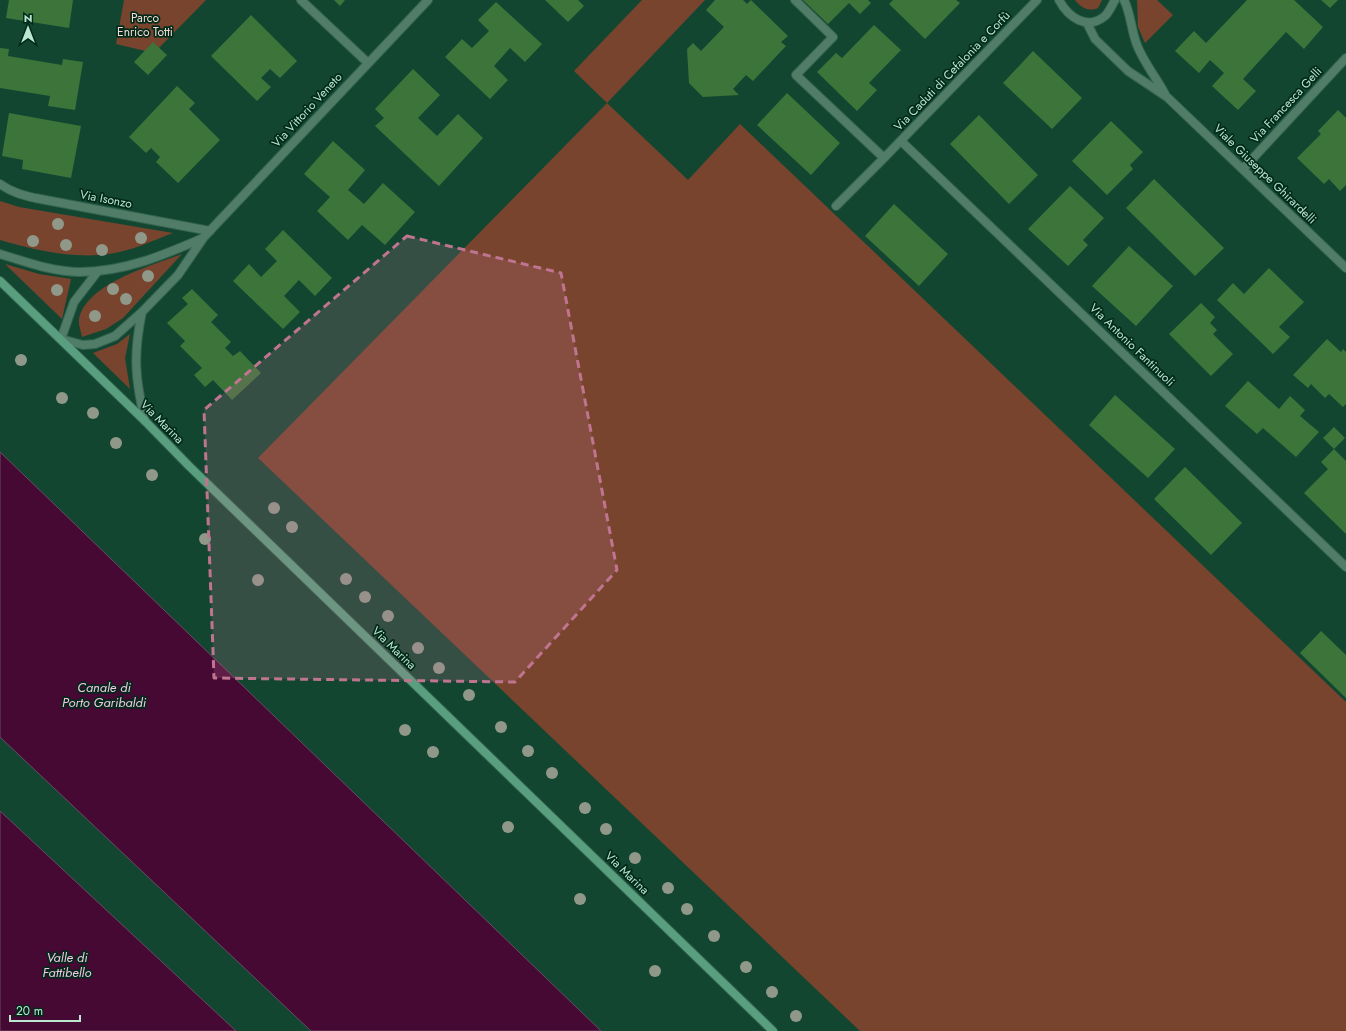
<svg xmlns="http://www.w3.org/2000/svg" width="1346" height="1031" font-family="Jost,sans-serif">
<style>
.green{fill:#78442e}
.water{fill:#460934;stroke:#694b63}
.building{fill:#3c743a}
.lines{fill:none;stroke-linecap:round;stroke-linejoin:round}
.street-casing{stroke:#31634e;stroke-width:10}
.secondary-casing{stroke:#31634e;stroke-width:10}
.street{stroke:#517c67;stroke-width:8}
.secondary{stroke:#599f7f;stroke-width:8}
.tree{fill:#8f9889}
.marked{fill:#bf7590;fill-opacity:0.2;stroke:#bf7590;stroke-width:3;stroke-dasharray:8 5;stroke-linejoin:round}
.labels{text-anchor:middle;stroke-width:3.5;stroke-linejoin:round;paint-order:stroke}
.park-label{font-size:12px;fill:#f5dbd1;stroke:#012a1b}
.street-label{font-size:12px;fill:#bbe6d0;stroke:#012a1b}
.water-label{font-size:13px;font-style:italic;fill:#f5c7e2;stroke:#012a1b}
</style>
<rect width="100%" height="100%" fill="#134631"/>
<path class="green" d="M 124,0 L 206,0 L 154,53 L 116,44 Z
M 642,0 L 705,0 L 607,103 L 688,180 L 740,124 L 1346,702 L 1346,1031 L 860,1031 L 258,458 L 607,103 L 574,71 Z
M 1075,0 L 1102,0 L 1098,8 C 1089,12 1081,8 1075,0 Z
M 1137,0 L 1157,0 L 1173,15 L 1145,43 L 1138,27 Z
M 0,201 L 19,207 L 173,233 C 152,241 131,251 109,254 C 74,259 34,250 0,240 Z
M 182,254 L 123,318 L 106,329 L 82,337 C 81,331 78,324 79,319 C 87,283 151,266 182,254 Z
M 5,264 L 39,274 L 71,279 L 62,319 Z
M 130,334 L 125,358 L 130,389 L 93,353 L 117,344 Z"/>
<path class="water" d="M 0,452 L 601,1031 L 311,1031 L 0,737 Z
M 0,811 L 236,1031 L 0,1031 Z"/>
<path class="building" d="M 9,0 L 73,0 L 69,28 L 6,18 Z
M 334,0 L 345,0 L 340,6 Z
M 545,0 L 578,0 L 584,6 L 568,22 Z
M 715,0 L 743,0 L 747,4 L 751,0 L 788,36 L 781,42 L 786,46 L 753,81 L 746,75 L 733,89 L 739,95 L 703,97 L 689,83 L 687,49 L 693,43 L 701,51 L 724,27 L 706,10 Z
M 803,0 L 868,0 L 871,3 L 860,14 L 849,3 L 828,24 Z
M 893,0 L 956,0 L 960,3 L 925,39 L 889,4 Z
M 1247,0 L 1294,0 L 1323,27 L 1304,49 L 1286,32 L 1243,79 L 1256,91 L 1238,110 L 1212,86 L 1224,73 L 1210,60 L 1199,73 L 1175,51 L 1194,31 L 1206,43 Z
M 1321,0 L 1338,0 L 1330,8 Z
M 496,2 L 542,44 L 525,62 L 510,48 L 494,66 L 508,80 L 490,99 L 445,57 L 462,39 L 472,48 L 489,31 L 478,20 Z
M 251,15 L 297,61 L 280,78 L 270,69 L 261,78 L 271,87 L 257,101 L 211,56 Z
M 874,25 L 901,50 L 869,83 L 877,90 L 857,111 L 817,72 L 836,53 L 842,58 Z
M 153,42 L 167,55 L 148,75 L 134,62 Z
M 0,48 L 9,49 L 8,56 L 62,65 L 63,59 L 83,62 L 75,110 L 48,106 L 50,96 L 0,88 Z
M 1033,51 L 1082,98 L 1052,129 L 1003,83 Z
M 413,69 L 440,95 L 418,118 L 437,136 L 458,114 L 483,138 L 439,186 L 375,126 L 384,118 L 375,109 Z
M 177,86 L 195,103 L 189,109 L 220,140 L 178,183 L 156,162 L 160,157 L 151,148 L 146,153 L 129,137 Z
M 787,93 L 840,143 L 811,175 L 757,125 Z
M 1338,110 L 1346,118 L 1346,185 L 1340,191 L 1329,179 L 1324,184 L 1297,158 L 1321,134 L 1318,131 Z
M 9,113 L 81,126 L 71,178 L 22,169 L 23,160 L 2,156 Z
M 979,115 L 1038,175 L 1009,204 L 950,144 Z
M 1111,121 L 1143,152 L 1130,165 L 1133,169 L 1107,195 L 1072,161 Z
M 333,141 L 365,170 L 348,190 L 364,204 L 383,183 L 415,212 L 385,245 L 362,225 L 348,240 L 317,211 L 330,197 L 304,174 Z
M 1154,179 L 1224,248 L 1195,276 L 1126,208 Z
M 1070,186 L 1104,218 L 1083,240 L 1088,245 L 1068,266 L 1028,229 Z
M 894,204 L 948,254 L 919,286 L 865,236 Z
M 283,230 L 332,278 L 315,296 L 299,280 L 284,296 L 300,312 L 283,329 L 233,281 L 249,264 L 261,277 L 277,261 L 265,249 Z
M 1129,246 L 1173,286 L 1136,326 L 1092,286 Z
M 1269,268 L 1304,302 L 1279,327 L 1290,337 L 1273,354 L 1217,300 L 1233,283 L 1244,294 Z
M 192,289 L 218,315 L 211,322 L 231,342 L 225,348 L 233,356 L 240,351 L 261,373 L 232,400 L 213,380 L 205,387 L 194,375 L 202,368 L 180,346 L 185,341 L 167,323 L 188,304 L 182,298 Z
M 1201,303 L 1215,317 L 1210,323 L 1217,330 L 1213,334 L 1233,354 L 1211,376 L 1169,334 Z
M 1327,339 L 1341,352 L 1343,349 L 1346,352 L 1346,404 L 1343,407 L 1329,394 L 1325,398 L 1311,384 L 1308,388 L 1293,375 Z
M 1248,381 L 1279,409 L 1290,396 L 1305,410 L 1300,416 L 1319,432 L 1296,457 L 1263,428 L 1257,434 L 1225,406 Z
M 1115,395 L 1175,449 L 1148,478 L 1089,425 Z
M 1334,427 L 1345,438 L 1334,449 L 1323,438 Z
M 1334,449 L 1346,461 L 1346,534 L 1304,493 L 1328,469 L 1321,462 Z
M 1185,467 L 1242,523 L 1211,555 L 1154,499 Z
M 1321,631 L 1346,655 L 1346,698 L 1300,653 Z"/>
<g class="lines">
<defs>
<path id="street" d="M 301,0 L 368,63
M 795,0 L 833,37 L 796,75 L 884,158
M 1059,0 C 1068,17 1087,31 1105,16 C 1109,12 1112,5 1115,0
M 1124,0 C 1131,14 1131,30 1137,45 C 1143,61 1157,79 1165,94
M 1087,23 L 1095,39 L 1128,71 L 1167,97 L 1346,268
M 901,141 L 1346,567
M 1243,169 L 1346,58
M 0,184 C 11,192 22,195 35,198 L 210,231
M 836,206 L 884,158 L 1037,0
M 0,254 C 26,262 53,272 80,272 C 124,272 164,255 203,238
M 98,271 L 74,302 L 61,339 L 83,345 L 95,344 L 115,336 L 142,312 L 178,275 L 204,237 L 428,0
M 142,312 C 133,355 135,379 145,421"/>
<path id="secondary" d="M 0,281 L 145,421 L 189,466 L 773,1031"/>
</defs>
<use href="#street" class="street-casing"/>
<use href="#secondary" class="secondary-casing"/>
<use href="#street" class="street"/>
<use href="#secondary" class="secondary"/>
</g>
<g class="tree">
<circle cx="58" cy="224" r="6"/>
<circle cx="141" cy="238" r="6"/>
<circle cx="33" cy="241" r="6"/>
<circle cx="66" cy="245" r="6"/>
<circle cx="102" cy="250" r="6"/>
<circle cx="148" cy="276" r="6"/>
<circle cx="113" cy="289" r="6"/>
<circle cx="57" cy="290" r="6"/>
<circle cx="126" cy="299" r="6"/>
<circle cx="95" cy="316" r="6"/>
<circle cx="21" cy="360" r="6"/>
<circle cx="62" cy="398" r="6"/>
<circle cx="93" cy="413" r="6"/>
<circle cx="116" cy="443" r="6"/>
<circle cx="152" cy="475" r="6"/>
<circle cx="274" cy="508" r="6"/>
<circle cx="292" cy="527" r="6"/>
<circle cx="205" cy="539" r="6"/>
<circle cx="346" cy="579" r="6"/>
<circle cx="258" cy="580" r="6"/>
<circle cx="365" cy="597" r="6"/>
<circle cx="388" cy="616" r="6"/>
<circle cx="418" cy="648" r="6"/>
<circle cx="439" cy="668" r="6"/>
<circle cx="469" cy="695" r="6"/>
<circle cx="501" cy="727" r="6"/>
<circle cx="405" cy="730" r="6"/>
<circle cx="528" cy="751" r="6"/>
<circle cx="433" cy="752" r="6"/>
<circle cx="552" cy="773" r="6"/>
<circle cx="585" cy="808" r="6"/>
<circle cx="508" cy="827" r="6"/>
<circle cx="606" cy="829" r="6"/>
<circle cx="635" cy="858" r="6"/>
<circle cx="668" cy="888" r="6"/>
<circle cx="580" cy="899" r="6"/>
<circle cx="687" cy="909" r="6"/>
<circle cx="714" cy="936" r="6"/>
<circle cx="746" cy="967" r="6"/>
<circle cx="655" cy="971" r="6"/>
<circle cx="772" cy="992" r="6"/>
<circle cx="796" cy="1016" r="6"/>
</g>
<path class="marked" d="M 407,236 L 561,273 L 617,570 L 515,682 L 214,678 L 204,410 Z"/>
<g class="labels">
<g class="park-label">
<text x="145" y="22">Parco<tspan x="145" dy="14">Enrico Totti</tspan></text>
</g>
<g class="street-label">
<text transform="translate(952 71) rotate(-46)" y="4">Via Caduti di Cefalonia e Corfù</text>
<text transform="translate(1286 105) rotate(-47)" y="4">Via Francesca Gelli</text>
<text transform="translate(307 110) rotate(-47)" y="4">Via Vittorio Veneto</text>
<text transform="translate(1265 174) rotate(44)" y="4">Viale Giuseppe Ghirardelli</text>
<text transform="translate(106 199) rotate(11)" y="4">Via Isonzo</text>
<text transform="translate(1132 345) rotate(44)" y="4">Via Antonio Fantinuoli</text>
<text transform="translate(162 422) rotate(45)" y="4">Via Marina</text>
<text transform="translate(394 648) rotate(44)" y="4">Via Marina</text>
<text transform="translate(627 873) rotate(44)" y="4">Via Marina</text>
</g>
<g class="water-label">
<text x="104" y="692">Canale di<tspan x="104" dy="15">Porto Garibaldi</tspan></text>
<text x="67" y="962">Valle di<tspan x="67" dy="15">Fattibello</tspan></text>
</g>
</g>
<g transform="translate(28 28)" stroke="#012a1b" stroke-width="3" paint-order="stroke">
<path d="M0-3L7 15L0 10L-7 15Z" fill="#bbe6d0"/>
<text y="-6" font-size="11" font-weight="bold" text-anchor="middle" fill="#bbe6d0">N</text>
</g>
<path d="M10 1015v6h70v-6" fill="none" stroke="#bbe6d0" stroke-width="2"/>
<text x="16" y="1015" font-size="12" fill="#bbe6d0" stroke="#012a1b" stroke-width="3" paint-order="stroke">20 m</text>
</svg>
